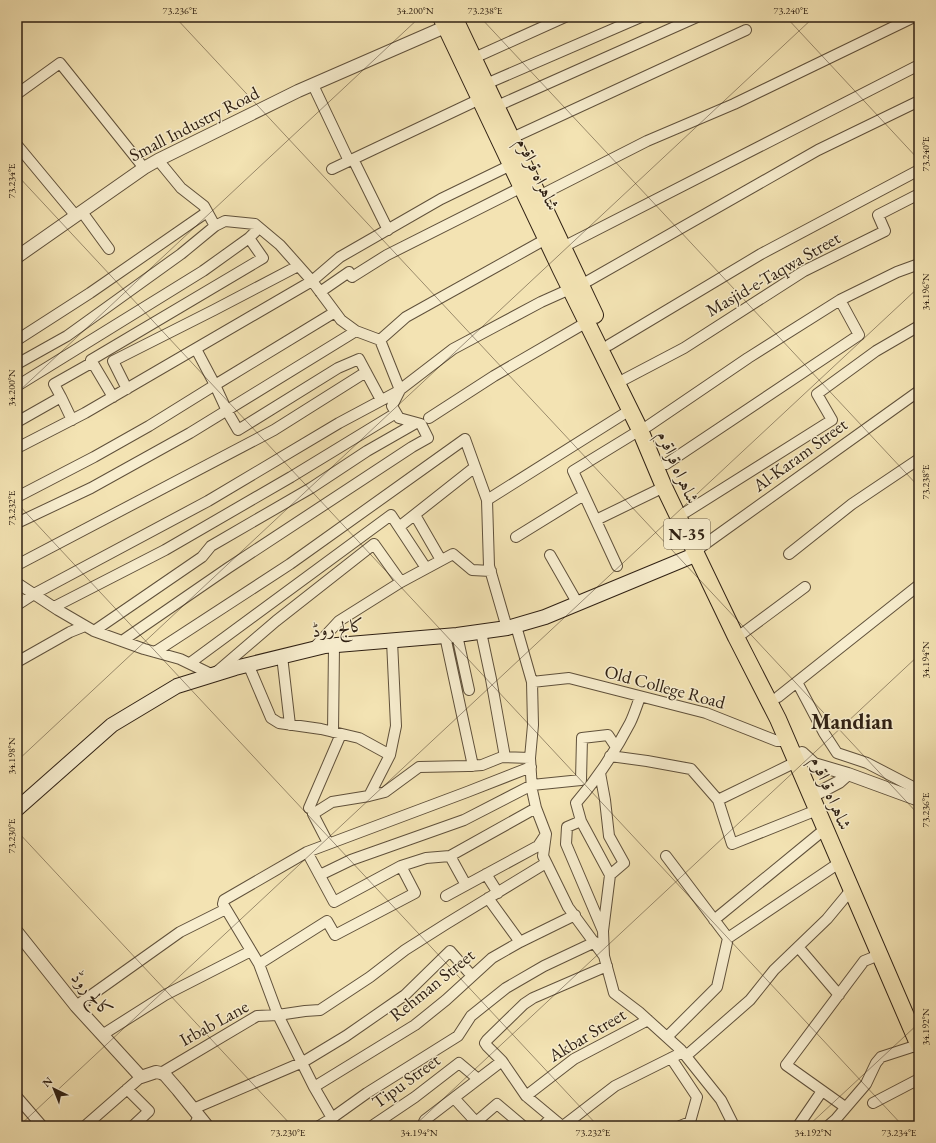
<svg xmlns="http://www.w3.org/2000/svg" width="936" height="1143" font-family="'EB Garamond',Amiri,serif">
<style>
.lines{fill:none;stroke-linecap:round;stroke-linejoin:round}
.minor-casing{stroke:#60513b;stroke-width:12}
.tertiary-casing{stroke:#60513b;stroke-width:14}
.secondary-casing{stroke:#2f2013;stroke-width:16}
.trunk-casing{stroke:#2f2013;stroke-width:18}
.minor{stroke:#f7edce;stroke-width:10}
.tertiary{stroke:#f7edce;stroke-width:12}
.secondary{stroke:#f7edce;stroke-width:14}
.trunk{stroke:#f3e3b3;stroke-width:16}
.ticks{fill:none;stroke:#2f2013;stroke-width:1;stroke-opacity:0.45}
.labels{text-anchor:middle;stroke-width:3;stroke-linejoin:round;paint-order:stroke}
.shield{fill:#f7edce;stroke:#6b5e4b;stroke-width:1}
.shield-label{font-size:17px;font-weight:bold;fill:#2f2013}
.street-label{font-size:18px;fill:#2f2013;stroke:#f7edce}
.district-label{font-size:22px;font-weight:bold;fill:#2f2013;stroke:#f7edce}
.neatline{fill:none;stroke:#2f2013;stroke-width:1.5}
.ticks-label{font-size:10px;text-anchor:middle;fill:#2f2013}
</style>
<rect width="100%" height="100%" fill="#f3e3b3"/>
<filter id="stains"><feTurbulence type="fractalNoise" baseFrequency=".005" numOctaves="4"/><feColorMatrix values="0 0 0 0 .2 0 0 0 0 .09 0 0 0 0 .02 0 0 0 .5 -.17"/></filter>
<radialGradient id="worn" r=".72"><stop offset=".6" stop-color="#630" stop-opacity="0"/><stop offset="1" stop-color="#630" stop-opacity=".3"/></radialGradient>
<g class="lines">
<defs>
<path id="minor" d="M 474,58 L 565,17
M 486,84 L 641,17
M 313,85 L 349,161
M 17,94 L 60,63 L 144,168
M 497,106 L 697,17
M 512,138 L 746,30
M 17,145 L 76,216
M 353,159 L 388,230
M 332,169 L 480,99
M 539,196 L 647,141 L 734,104 L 914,17
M 82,212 L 109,249
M 563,247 L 919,65
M 581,285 L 818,150 L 919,101
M 320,292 L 349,272 L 352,277 L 387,255 L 522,187
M 17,340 L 90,293 L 207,212
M 380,340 L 406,317 L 546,239
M 609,345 L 761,254 L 919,170
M 196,349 L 215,385 L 335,312
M 17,364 L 67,336 L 181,254 L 215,226
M 625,379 L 684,348 L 804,271 L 885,231 L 878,215 L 919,194
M 17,386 L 203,271 L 249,238
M 127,389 L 113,361 L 214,310 L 298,266
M 61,397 L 72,420
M 113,397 L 91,360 L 263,258 L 249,238 L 259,228
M 429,418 L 494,376 L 587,322
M 17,422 L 61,397 L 54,384 L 93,362
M 648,426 L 748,358 L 840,300 L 897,272 L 919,264
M 17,448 L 85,413 L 312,281 L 340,257 L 441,199 L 511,165
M 666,464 L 859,335 L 840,300
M 17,497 L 94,457 L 149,426 L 215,385 L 227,411 L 238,430 L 338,368 L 359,359 L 381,400
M 487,500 L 630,410
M 686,512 L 832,420 L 817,394 L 876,351 L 919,326
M 415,515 L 441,560
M 596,520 L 664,487
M 17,523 L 91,488 L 190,433 L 356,331
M 399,527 L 475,467
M 516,537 L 584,495
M 701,547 L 919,391
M 789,554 L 852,504 L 919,459
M 550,555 L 578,604
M 17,565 L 274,430 L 366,372
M 617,566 L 573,471 L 640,430
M 17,583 L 58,610 L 94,631 L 144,649 L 180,659 L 213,675 L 276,621 L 374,544 L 401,582
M 17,605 L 34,594 L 208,501 L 339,423 L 397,392 L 453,349 L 541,302 L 570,289
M 54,607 L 165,550 L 291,477 L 396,413
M 94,631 L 202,557 L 211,546 L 311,488 L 367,451 L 416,423
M 481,632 L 491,679 L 505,757
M 743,633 L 805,587
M 457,635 L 469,690
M 445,636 L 473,766
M 122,641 L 228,568 L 412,447 L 428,438 L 421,424 L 399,418 L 392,406 L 400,390 L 380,340 L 356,331 L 341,320 L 312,281 L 280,245 L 255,224 L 225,221 L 215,226 L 204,206 L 181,188 L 158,160
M 313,649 L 339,621 L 401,582 L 453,554 L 472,570 L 491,571
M 155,652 L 290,564 L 465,439 L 487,500 L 489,566 L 507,628
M 282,656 L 290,725
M 17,662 L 70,632 L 85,626
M 190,663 L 391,515 L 426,568
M 248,664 L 271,718 L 279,723 L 321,729 L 359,738 L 390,755 L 369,796 L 332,802 L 313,814 L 328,843
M 532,682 L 569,678 L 706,713 L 777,741 L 787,741
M 797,682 L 824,733 L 837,753 L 867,763 L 915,788 L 913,798
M 778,697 L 919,585
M 333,732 L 334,646
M 390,755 L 396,726 L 392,641
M 610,756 L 647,761 L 691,769 L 718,800 L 732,844 L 817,810
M 600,773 L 605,800 L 609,836 L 624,863 L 610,875
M 369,796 L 385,792 L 419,767 L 468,766 L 482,765 L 502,757 L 530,758
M 718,800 L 796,762
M 309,808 L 341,734
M 581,821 L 610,875 L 603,931
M 546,834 L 543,856 L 568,907 L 604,956 L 614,993 L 639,1012 L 681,1050 L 721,1100 L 734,1126
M 307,852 L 334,902 L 401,866 L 426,858 L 450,856 L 536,808
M 450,856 L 466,885
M 666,856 L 728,938
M 486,874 L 498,893
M 320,875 L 351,860 L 464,820 L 532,785 L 581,780 L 582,738 L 608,735 L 616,747
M 446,896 L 538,846 L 546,834 L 536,808 L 532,790 L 530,758 L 533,725 L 532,682 L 516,626
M 488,898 L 520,942
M 714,920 L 825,829
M 799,948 L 839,995
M 604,956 L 603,931 L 566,844 L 567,827 L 581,821 L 576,803 C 597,779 615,752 630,723 C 634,715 637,705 640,697
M 259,964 L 223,904 L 224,900 L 307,852 L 467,792 L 531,767
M 76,1006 L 180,932 L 226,909
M 102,1035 L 165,995 L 251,951
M 667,1037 L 717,987 L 728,938 L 839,863
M 686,1056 L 750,1000 L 774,970 L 827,919 L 851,890
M 671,1058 L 697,1097 L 690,1122 L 680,1126
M 161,1073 L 257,1016 L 278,1015 L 259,964 L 327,921 L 335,935 L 415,893 L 401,866
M 314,1087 L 415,1025 L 446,1000 L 492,958 L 520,942 L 575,915
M 127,1089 L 149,1111 L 133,1126
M 526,1096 L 574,1059 L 648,1020
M 17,1097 L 42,1126
M 454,1098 L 476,1122 L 497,1104 L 523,1126
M 873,1103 L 919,1079
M 845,1107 L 786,1065 L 864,961 L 879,955
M 193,1109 L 303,1062 L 346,1036 L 405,995 L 450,951 L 472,976
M 332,1118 L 367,1093 L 458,1036 L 471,1016 L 506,988 L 544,966 L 595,942
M 85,1126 L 141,1077
M 194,1126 L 199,1116
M 319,1126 L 332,1118 L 314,1087 L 278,1015 L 305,1011 L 320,1010 L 370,977 L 405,950 L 446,924 L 546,863
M 372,1126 L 415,1097 L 459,1063 L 478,1079
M 422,1126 L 425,1120 L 502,1061
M 543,1126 L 551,1118
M 562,1126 L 526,1096 L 502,1061 L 487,1046 L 485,1043 L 487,1040 L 524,1004 L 533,998 L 607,966
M 563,1126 L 615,1086 L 683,1052
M 798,1126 L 822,1091
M 828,1126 L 836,1119 L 866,1084 L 876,1063 L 881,1057 L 918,1045"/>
<path id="tertiary" d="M 17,257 L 144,168 L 158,160 L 298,91 L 445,27
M 802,753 L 814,764 L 848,774 L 919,800
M 818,793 L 839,782 L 848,774
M 17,932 L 76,1006 L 141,1077 L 156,1072 L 161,1073 L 165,1075 L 178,1090 L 207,1126"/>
<path id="secondary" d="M 17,809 L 112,725 L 177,686 L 235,668 L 325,646 L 457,635 L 507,628 L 545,617 L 697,554"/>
<path id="trunk" d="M 441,17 L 561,270 L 640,430 L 664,487 L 736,637 L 778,719 L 919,1046
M 454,17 L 595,315"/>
</defs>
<use href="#minor" class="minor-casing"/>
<use href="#tertiary" class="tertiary-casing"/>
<use href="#secondary" class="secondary-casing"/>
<use href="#trunk" class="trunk-casing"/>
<use href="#minor" class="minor"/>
<use href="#tertiary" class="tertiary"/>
<use href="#secondary" class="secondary"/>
<use href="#trunk" class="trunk"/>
</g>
<path class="ticks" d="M 175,17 L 919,815M 480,17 L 919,487M 786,17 L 919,160M 17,25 L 26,17M 17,175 L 903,1126M 17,393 L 420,17M 17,503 L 598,1126M 17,761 L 814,17M 17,831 L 292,1126M 19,1126 L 919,287M 414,1126 L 919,655M 808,1126 L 919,1023"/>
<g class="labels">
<rect class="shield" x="664" y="519" width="46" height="30" rx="3"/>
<g class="shield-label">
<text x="687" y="540">N-35</text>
</g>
<g class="street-label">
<text transform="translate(194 124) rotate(-27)" y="6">Small Industry Road</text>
<text transform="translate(538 174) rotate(65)" y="6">شاہراہ قراقرم</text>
<text transform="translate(773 274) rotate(-30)" y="6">Masjid-e-Taqwa Street</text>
<text transform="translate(800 455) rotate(-36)" y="6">Al-Karam Street</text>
<text transform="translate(678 467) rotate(66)" y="6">شاہراہ قراقرم</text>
<text transform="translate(338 628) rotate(-7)" y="6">کالج روڈ</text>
<text transform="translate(665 687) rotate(15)" y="6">Old College Road</text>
<text transform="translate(831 793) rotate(67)" y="6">شاہراہ قراقرم</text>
<text transform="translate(432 985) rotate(-39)" y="6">Rehman Street</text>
<text transform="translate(92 994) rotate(49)" y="6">کالج روڈ</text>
<text transform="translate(214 1023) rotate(-29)" y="6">Irbab Lane</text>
<text transform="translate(587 1035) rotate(-31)" y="6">Akbar Street</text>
<text transform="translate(406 1081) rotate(-36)" y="6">Tipu Street</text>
</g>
<g class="district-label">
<text x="852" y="729">Mandian</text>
</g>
</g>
<rect width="936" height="1143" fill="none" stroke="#f3e3b3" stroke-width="44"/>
<g transform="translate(54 1089) rotate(317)" stroke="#f7edce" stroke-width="3" paint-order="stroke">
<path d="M0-3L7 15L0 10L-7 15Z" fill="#2f2013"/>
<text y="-6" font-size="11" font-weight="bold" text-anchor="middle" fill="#2f2013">N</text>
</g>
<rect x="22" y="22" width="892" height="1099" class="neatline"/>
<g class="ticks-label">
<text x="180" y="14">73.236°E</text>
<text x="415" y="14">34.200°N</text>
<text x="485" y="14">73.238°E</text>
<text x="791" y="14">73.240°E</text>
<text transform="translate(925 154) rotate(-90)" y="4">73.240°E</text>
<text transform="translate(11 181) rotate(-90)" y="4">73.234°E</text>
<text transform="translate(925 292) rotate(-90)" y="4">34.196°N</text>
<text transform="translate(11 388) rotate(-90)" y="4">34.200°N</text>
<text transform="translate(925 482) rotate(-90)" y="4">73.238°E</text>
<text transform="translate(11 508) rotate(-90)" y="4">73.232°E</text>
<text transform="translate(925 660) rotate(-90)" y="4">34.194°N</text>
<text transform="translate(11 756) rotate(-90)" y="4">34.198°N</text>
<text transform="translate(925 810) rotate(-90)" y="4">73.236°E</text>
<text transform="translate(11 836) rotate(-90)" y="4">73.230°E</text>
<text transform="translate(925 1027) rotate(-90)" y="4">34.192°N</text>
<text x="288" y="1136">73.230°E</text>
<text x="419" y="1136">34.194°N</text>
<text x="593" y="1136">73.232°E</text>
<text x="813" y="1136">34.192°N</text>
<text x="899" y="1136">73.234°E</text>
</g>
<rect width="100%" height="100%" filter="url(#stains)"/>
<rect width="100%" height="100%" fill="url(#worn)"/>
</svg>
